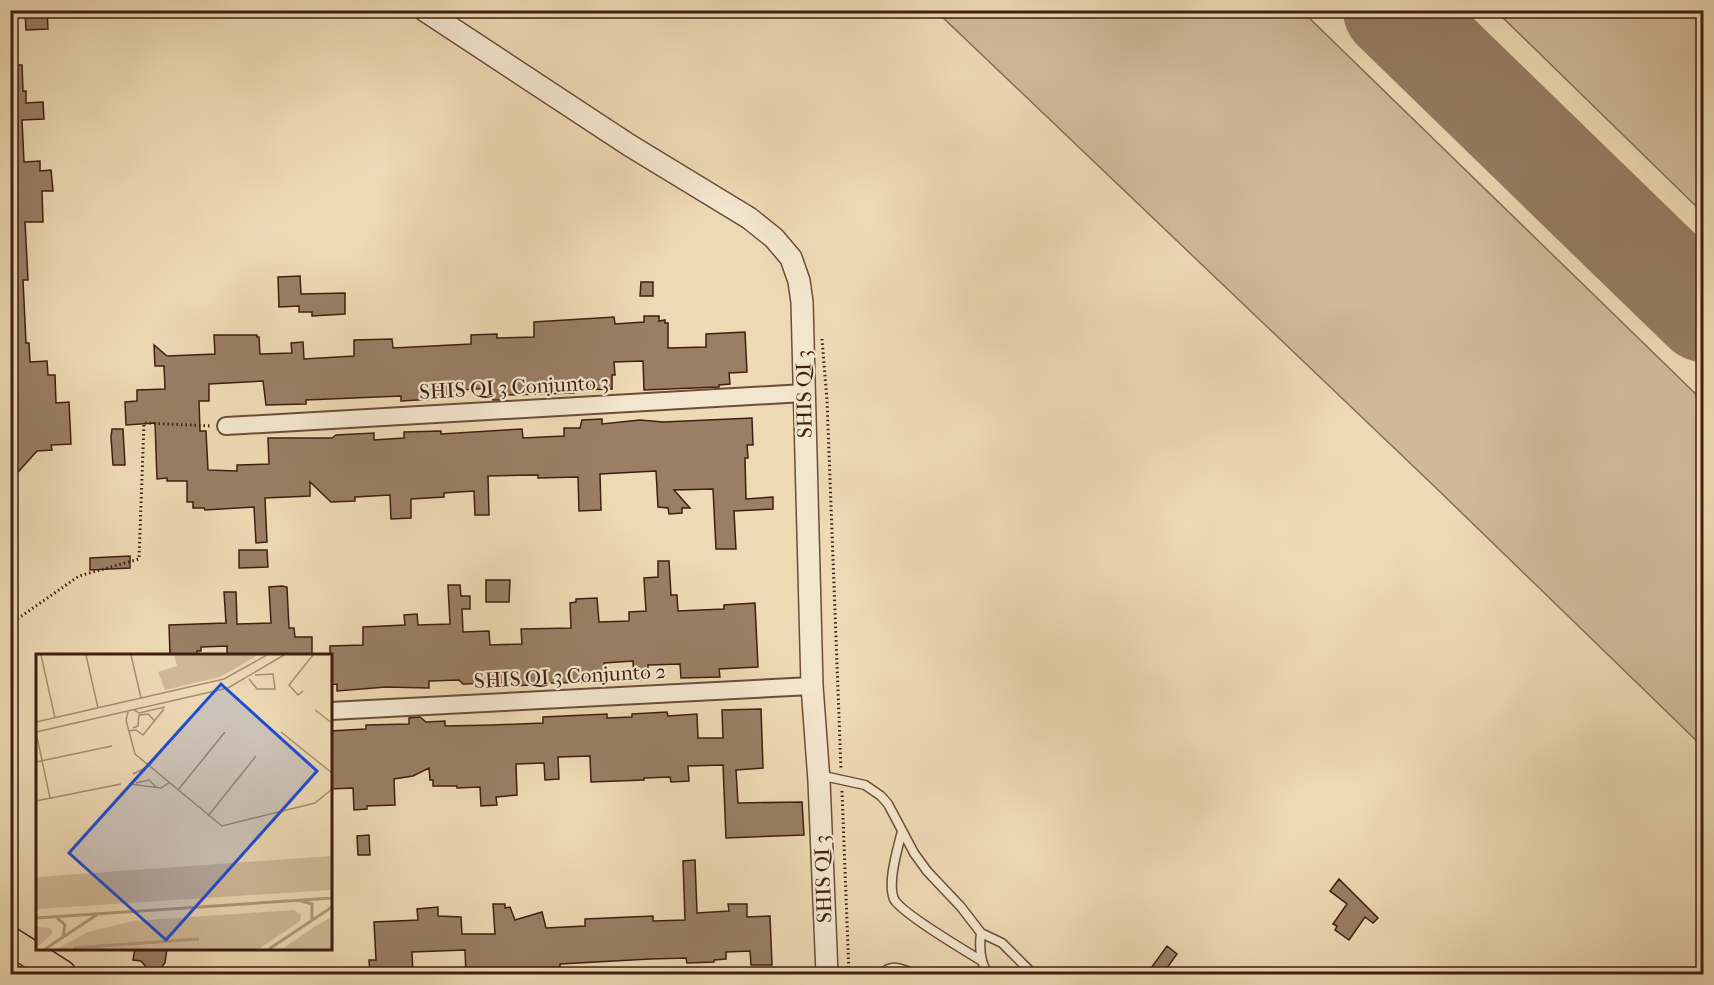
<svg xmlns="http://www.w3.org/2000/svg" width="1714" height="985" font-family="'IM FELL French Canon',serif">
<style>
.green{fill:#d0b998;stroke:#886c54;stroke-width:1.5}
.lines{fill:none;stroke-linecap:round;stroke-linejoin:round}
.runway{stroke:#977c62;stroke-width:100}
.building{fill:#9a7f65;stroke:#411e0f;stroke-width:1.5}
.service-casing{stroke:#6c4d38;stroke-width:11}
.minor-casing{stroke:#6c4d38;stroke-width:20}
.tertiary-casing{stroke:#6c4d38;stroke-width:24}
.primary-casing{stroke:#411e0f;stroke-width:30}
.path{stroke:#411e0f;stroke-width:3;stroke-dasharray:1.5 3;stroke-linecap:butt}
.service{stroke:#f3e6ce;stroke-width:8}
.minor{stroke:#f3e6ce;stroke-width:16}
.tertiary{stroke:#f3e6ce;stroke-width:21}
.primary{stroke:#edd9b4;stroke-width:27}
.labels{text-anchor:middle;stroke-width:4.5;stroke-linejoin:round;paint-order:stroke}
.street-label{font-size:21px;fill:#411e0f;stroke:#f3e6ce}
.inset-river{fill:none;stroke:#b3997c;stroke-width:3}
.inset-road{fill:none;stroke:#a88e72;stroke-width:1.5}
.view{fill:#1d4ed8;fill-opacity:0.15;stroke:#1d4ed8;stroke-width:3}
.inset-edge{fill:none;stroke:#411e0f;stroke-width:3}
</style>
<rect width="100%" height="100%" fill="#edd9b4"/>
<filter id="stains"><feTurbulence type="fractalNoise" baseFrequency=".00333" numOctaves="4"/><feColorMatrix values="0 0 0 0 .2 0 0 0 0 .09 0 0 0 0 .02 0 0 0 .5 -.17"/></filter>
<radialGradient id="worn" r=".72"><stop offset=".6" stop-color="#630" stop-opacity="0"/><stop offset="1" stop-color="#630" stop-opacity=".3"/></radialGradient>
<path class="green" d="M 936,11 L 1302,11 L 1703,401 L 1703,747 L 1434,486 Z
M 1496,11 L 1703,11 L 1703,213 Z"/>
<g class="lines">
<path class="runway" d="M 1393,10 L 1704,312"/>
</g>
<path class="building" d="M 25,10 L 47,10 L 48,29 L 26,30 Z
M 10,65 L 22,65 L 23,91 L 26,91 L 26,103 L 43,102 L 44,119 L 22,120 L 24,162 L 40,161 L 40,171 L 51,170 L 53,191 L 42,191 L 43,222 L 25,222 L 28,280 L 23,280 L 26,343 L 29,343 L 30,362 L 47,361 L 48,375 L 55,375 L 56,403 L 69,402 L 71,444 L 51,445 L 52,450 L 37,451 L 10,481 Z
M 300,276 L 301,294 L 345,293 L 345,314 L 312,316 L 312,312 L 299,312 L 299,306 L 279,307 L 278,277 Z
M 641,282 L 653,282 L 653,296 L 640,296 Z
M 644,316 L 659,316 L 659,321 L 665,320 L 665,323 L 668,323 L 668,348 L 706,347 L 706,334 L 745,332 L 747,372 L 729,373 L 730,384 L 719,385 L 719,387 L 644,390 L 643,361 L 614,362 L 615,375 L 612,375 L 612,389 L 574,390 L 574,393 L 504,395 L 504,400 L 493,400 L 492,388 L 459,390 L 460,394 L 452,394 L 452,398 L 401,401 L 401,396 L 306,400 L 306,404 L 266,405 L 263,381 L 209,384 L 209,401 L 199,401 L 200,431 L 206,431 L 208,470 L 237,471 L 237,465 L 269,464 L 268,438 L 332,438 L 336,435 L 374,433 L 374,440 L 404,438 L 404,432 L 441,431 L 441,434 L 522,429 L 523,438 L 564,436 L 564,428 L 580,428 L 582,420 L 602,419 L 602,424 L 640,420 L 663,422 L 752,418 L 753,445 L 747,445 L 748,458 L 745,458 L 746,499 L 773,497 L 773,509 L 734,511 L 736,549 L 716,549 L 713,489 L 674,490 L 690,508 L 682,508 L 682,513 L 669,514 L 668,508 L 658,507 L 656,471 L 600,474 L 601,510 L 579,511 L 578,477 L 538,478 L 538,475 L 488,476 L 489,515 L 475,515 L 474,491 L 444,493 L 444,497 L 411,499 L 411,518 L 391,519 L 390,495 L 355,497 L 355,501 L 331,502 L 310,482 L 310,496 L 265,498 L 267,542 L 256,543 L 254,507 L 205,510 L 204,508 L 193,508 L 193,502 L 187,502 L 187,481 L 167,481 L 167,478 L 157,479 L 155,423 L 126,425 L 125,402 L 137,401 L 137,390 L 165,389 L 164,366 L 155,366 L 154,345 L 167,356 L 215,354 L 214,335 L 257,335 L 257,337 L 259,337 L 260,354 L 292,353 L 291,343 L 303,342 L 304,359 L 354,356 L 354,340 L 392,339 L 393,348 L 471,344 L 471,335 L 497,334 L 497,338 L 534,337 L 534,322 L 614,317 L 615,324 L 644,322 Z
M 112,429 L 123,429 L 125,465 L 113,465 L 111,437 Z
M 239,550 L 267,550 L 268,567 L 239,568 Z
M 130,556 L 130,568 L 90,570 L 90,558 Z
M 658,561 L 669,561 L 671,595 L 677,595 L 678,611 L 724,609 L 724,605 L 755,603 L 758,667 L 719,669 L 720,677 L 681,678 L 680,664 L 648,665 L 648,679 L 634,680 L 633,661 L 604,663 L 605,682 L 550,683 L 539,685 L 497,686 L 497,683 L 463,684 L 459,680 L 429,681 L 429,688 L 386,687 L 337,691 L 337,684 L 330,685 L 330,646 L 363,645 L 363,627 L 405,625 L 404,615 L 417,614 L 418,625 L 450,624 L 448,585 L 460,585 L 461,596 L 470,596 L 470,609 L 462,609 L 463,632 L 489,631 L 490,645 L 522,644 L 521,629 L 571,628 L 570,603 L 576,602 L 576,599 L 597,598 L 599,622 L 629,621 L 629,612 L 646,611 L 644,578 L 658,577 Z
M 486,580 L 510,580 L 509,602 L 486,602 Z
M 282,586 L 287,587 L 289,628 L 294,628 L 295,637 L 312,637 L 312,655 L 227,655 L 227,646 L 201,647 L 201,651 L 197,651 L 197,655 L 170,655 L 169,625 L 226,623 L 224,592 L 236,592 L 237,624 L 271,623 L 269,587 Z
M 761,709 L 763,768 L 736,770 L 738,803 L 802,802 L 804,835 L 726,838 L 723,765 L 688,766 L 689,781 L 671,782 L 670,777 L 644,778 L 644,780 L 591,782 L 590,756 L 558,757 L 559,779 L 545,780 L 544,763 L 516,764 L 517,795 L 496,797 L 497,805 L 481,806 L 480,787 L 457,788 L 457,786 L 433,786 L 433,780 L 430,780 L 429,768 L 413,776 L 394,779 L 395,805 L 367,806 L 367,809 L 354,810 L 353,788 L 330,789 L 330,731 L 366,729 L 366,725 L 409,724 L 409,718 L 420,717 L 426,722 L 445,721 L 445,726 L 493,725 L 543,723 L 543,717 L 607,714 L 607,718 L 632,717 L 632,714 L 667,712 L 668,716 L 697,714 L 698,738 L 723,738 L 722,710 Z
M 369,835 L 370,855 L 358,855 L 357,836 Z
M 695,860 L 697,913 L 729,911 L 728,904 L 747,904 L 747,917 L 770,916 L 772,965 L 751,965 L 750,951 L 726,952 L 726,959 L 714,960 L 714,962 L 687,963 L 686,958 L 650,959 L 560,964 L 560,967 L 545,968 L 524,975 L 466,975 L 465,950 L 412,952 L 413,975 L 370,975 L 369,960 L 376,960 L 374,922 L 418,920 L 417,909 L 438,907 L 438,916 L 461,917 L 462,934 L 495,934 L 493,904 L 505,904 L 505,908 L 510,907 L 515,920 L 542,912 L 546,928 L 585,926 L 585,919 L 653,916 L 653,921 L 685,920 L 683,861 Z
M 1339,879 L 1378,918 L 1373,923 L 1365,917 L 1349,940 L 1335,930 L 1337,926 L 1333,924 L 1347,904 L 1330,891 Z
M 1167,946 L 1177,954 L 1162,975 L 1146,975 Z
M 135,948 L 167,948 L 165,963 L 163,965 L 161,975 L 148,975 L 148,969 L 141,961 L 133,960 Z"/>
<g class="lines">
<defs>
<path id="service" d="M 819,775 L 865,785 L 881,796 L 888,804 L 914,853 L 927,871 L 961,907 L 981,933 L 1002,943 L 1029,970 L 1030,974
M 902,831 C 898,848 887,882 894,899 C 900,912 967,952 982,961
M 981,933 C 979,948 980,962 988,974
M 882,974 C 891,963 903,969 915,974"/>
<path id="minor" d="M 226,426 L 804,393
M 330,711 L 812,686"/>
<path id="tertiary" d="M 424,10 L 629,145 L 749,218 L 774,238 L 791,258 L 799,281 L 802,302 L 812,686 L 819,781 L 827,974"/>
<path id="primary" d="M 10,941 L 62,974"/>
</defs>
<use href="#service" class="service-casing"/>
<use href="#minor" class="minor-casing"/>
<use href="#tertiary" class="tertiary-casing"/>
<use href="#primary" class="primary-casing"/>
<path class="path" d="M 822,339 L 827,400 L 841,770
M 10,624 L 79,576 L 139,559 L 144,423 L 212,426
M 842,791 L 849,974"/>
<use href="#service" class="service"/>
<use href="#minor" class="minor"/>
<use href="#tertiary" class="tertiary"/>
<use href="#primary" class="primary"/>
</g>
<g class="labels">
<g class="street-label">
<text transform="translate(514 387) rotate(-3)" y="7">SHIS QI 3 Conjunto 3</text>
<text transform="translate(804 394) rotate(-91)" y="7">SHIS QI 3</text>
<text transform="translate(570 676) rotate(-3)" y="7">SHIS QI 3 Conjunto 2</text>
<text transform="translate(823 879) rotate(-92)" y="7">SHIS QI 3</text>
</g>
</g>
<g transform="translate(36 654)">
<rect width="296" height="296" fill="#edd9b4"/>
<path d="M 138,1 L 222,1 L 184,23 L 129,36 L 122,18 L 141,12 ZM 295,202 L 295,236 L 0,255 L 0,223 ZM 258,256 L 265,261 L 264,267 L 223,295 L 21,295 L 52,278 L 97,267 ZM 295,263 L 295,295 L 246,295 L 278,273 ZM 0,273 L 14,274 L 17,279 L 0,294 Z" fill="#d0b998"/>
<path class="inset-river" d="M 262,246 L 276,250 L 276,265M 19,262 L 29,271 L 27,282M 0,264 L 296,244M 37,294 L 163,285M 9,295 L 62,260M 233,295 L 296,253"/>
<path class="inset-road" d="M 5,1 L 19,64M 50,1 L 62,54M 95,1 L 105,44M 213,25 L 221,35 L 239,35 L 237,20 L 219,21M 267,37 L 262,41 L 253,31 L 277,1M 98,56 L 103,59 L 129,53M 279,56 L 296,69M 92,58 L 90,66 L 99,100 L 186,172 L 279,149 L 296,135M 0,68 L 188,25 L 231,1M 97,74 L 102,72 L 103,61 L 112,60 L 119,67M 92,77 L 100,76 L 107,81 L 128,55M 0,78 L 14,144M 0,78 L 192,34 L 248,1M 245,78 L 296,119M 0,108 L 76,92M 97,120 L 113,112 L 146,72M 100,129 L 113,126 L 120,133M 103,131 L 93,130 L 125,134 L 133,129M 142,136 L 189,78M 0,147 L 85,130M 172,162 L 220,102"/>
<path class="view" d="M 185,30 L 281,117 L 130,286 L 33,199 Z"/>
<rect width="296" height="296" class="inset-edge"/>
</g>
<rect width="1714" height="985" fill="none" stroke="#edd9b4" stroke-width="36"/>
<rect x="12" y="12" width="1690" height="961" fill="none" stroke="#411e0f" stroke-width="3"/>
<rect x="18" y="18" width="1678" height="949" fill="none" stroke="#411e0f" stroke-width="1.5"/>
<rect width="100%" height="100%" filter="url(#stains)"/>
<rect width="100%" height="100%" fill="url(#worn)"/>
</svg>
